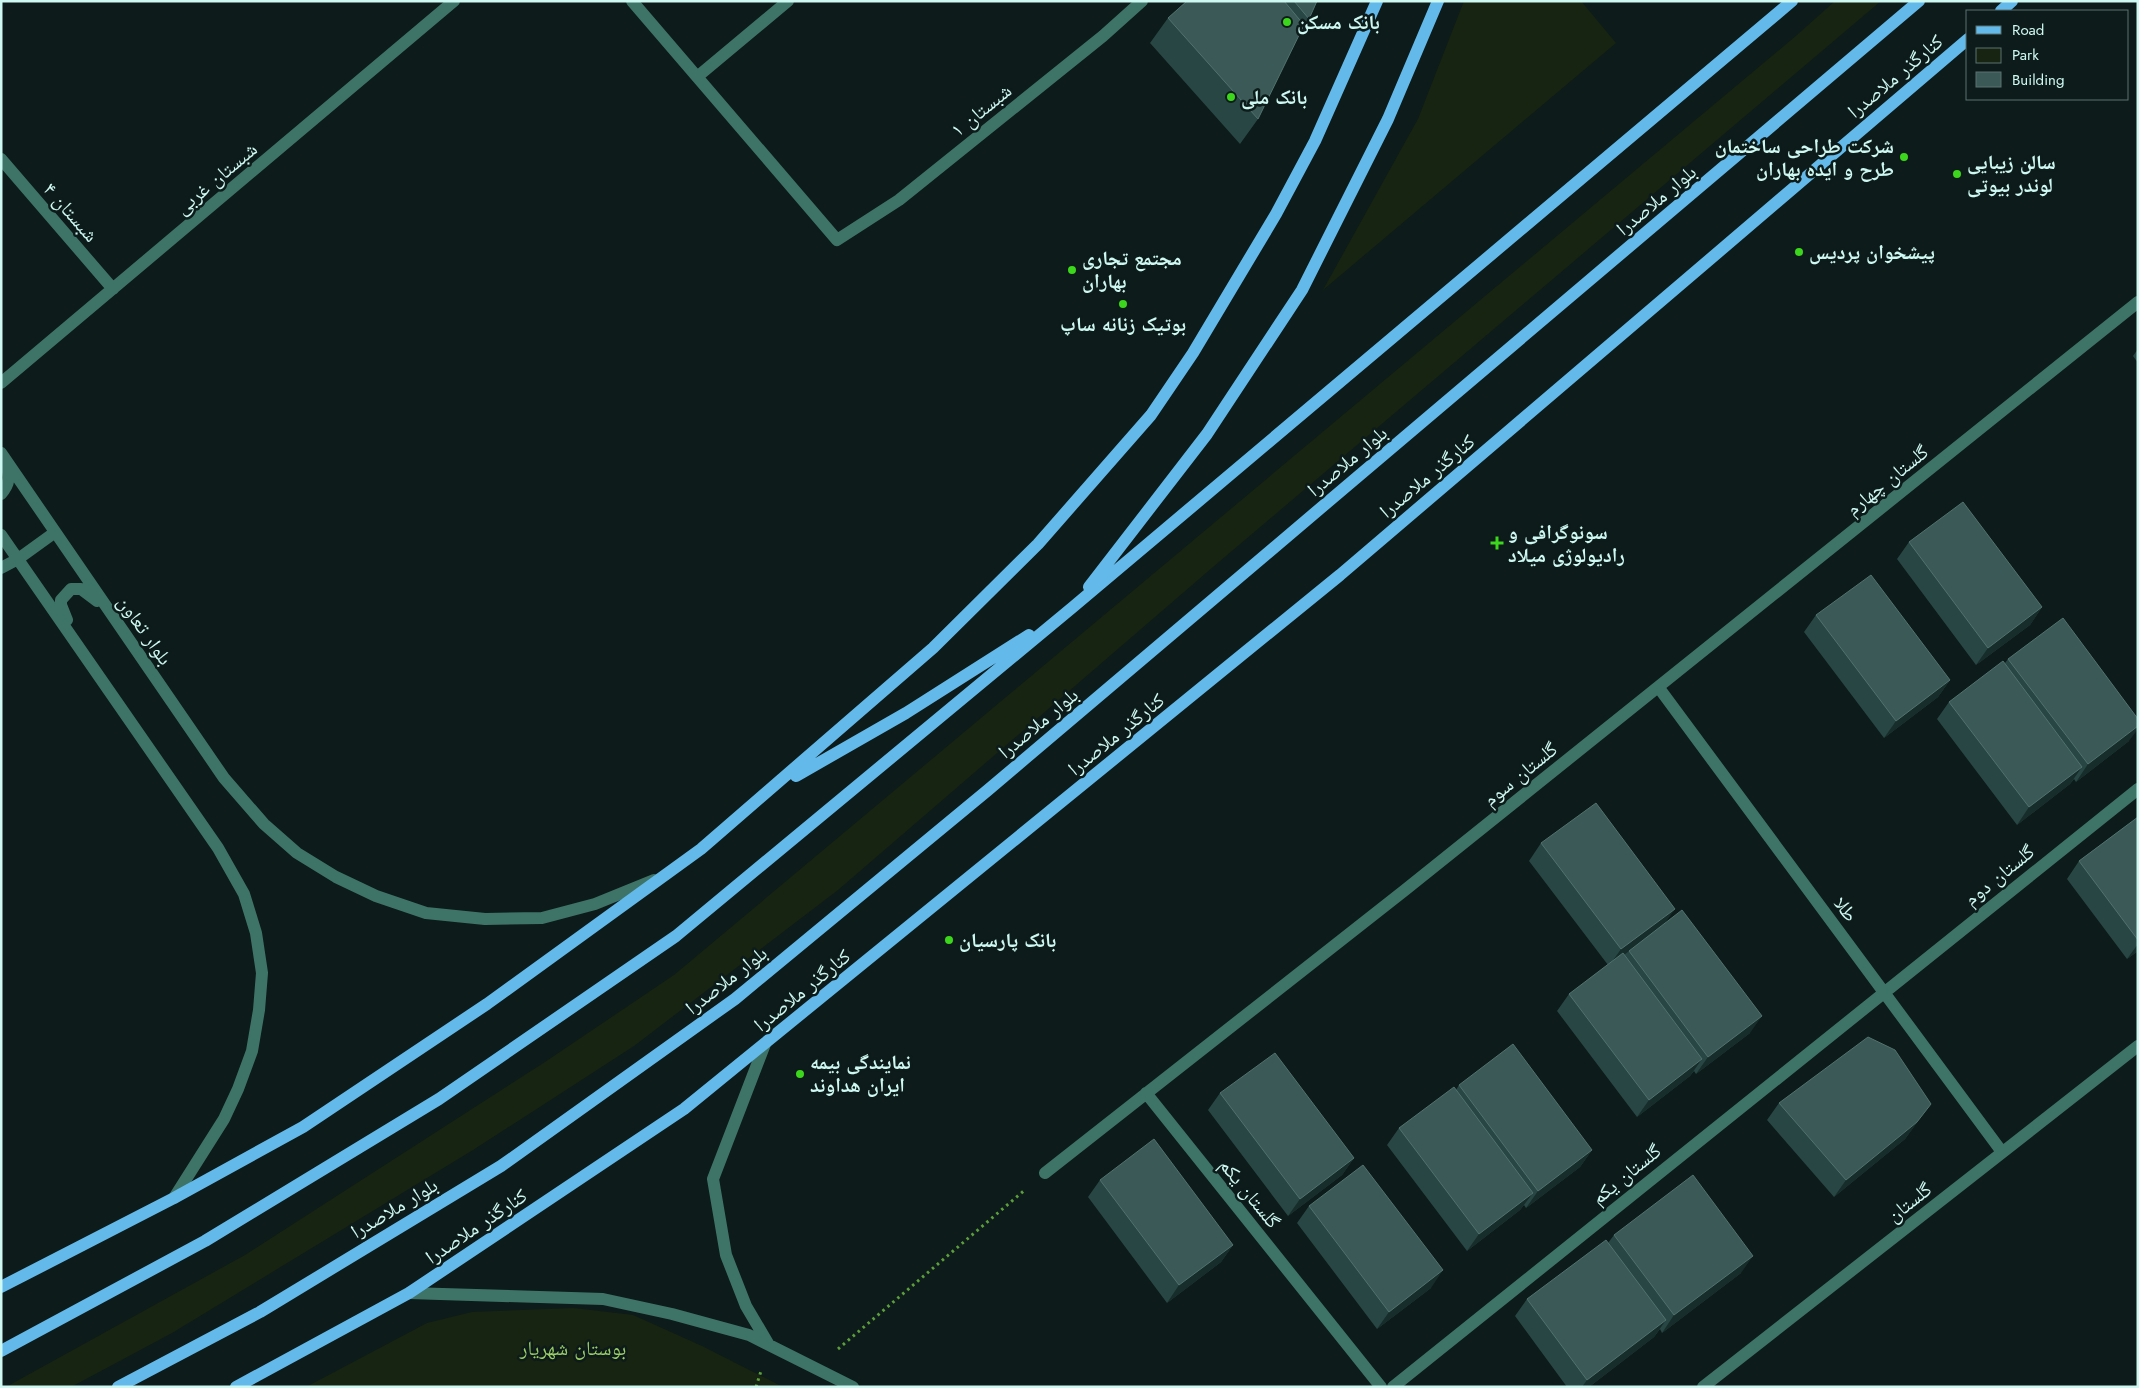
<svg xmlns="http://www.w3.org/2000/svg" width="2139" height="1388" font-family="Jost,'Noto Naskh Arabic',sans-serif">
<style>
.green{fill:#172411}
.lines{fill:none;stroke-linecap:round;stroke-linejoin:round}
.path{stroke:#5c9f3c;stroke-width:3;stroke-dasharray:2.5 4;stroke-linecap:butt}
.minor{stroke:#3e7468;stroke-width:12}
.major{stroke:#63baea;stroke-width:12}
.wall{fill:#284644}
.shaded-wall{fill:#162d2b}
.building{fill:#3a5957;stroke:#51726f}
.poi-dot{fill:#3cd61d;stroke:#0d1b1a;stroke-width:2}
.labels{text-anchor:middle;stroke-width:5;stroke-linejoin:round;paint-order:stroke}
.poi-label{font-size:20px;font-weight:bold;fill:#cef8f2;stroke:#0d1b1a;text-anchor:start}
.street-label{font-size:20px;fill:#cef8f2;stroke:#0d1b1a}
.park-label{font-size:20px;fill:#9bce65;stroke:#0d1b1a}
</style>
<rect width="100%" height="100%" fill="#0d1b1a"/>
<path class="green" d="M 1464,1 L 1581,1 L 1616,43 L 1323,290 L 1418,119 Z
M 1835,1 L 1881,1 L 1213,567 L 838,890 L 634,1046 L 473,1150 L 172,1333 L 71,1387 L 6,1387 L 245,1255 L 545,1062 L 674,975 L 1797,35 Z
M 574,1308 L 633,1315 L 702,1346 L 783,1387 L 306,1387 L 427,1323 L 472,1312 Z"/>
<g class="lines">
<path class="path" d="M 838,1349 L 1026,1189
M 756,1387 L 761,1371"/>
<path class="minor" d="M 632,1 L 837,240 L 899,200 L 1103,36 L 1142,1
M 697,77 L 788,1
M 1,159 L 113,289
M 1,383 L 454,1
M 1,453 L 224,778 L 264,824 L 297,853 L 336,877 L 376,896 L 426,913 L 485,919 L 542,918 L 595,904 L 654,880
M 1,494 C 10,484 10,476 6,464
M 1,535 L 218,848 L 244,894 L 256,933 L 262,973 L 259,1010 L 252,1051 L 238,1089 L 224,1119 L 174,1198
M 1,568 L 18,559 L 54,533
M 67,620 L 61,605 L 61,600 L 71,589 L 81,589 L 97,601
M 1659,688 L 2002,1152
M 765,1044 L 713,1179 L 726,1255 L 746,1306 L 769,1345
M 1146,1093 L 1381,1387
M 1045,1173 L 1405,890 L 2138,302
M 409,1293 L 603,1299 L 672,1314 L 749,1335 L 853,1387
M 1393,1387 L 2138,789
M 1703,1387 L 2138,1046"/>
<path class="major" d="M 2001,11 L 2012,1
M 1089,587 L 1207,434 L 1302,290 L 1388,119 L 1438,1
M 796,776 L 906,713 L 1029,635
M 1,1287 L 174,1198 L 303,1127 L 487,1004 L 701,849 L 933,648 L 1038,544 L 1151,415 L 1193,353 L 1276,214 L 1315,141 L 1377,1
M 1,1351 L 205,1241 L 439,1099 L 676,936 L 1073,607 L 1792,1
M 118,1387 L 260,1312 L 501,1166 L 735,999 L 988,790 L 1919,1
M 236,1387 L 409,1293 L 684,1109 L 1340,575 L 1968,39"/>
</g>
<path class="wall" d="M 1187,1 L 1317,1 L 1309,19 L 1301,30 L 1258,119 L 1240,144 L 1150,43 L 1168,18 Z
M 2138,349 L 2138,363 L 2133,356 Z
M 1909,542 L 2042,607 L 2030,625 L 1976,665 L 1897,559 Z
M 1816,615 L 1950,680 L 1938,697 L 1884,738 L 1804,632 Z
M 2008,659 L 2129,741 L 2076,782 L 2074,779 L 2070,784 L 2017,825 L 1937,719 L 1949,702 L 2005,663 Z
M 2138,817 L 2138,951 L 2127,959 L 2067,879 L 2079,861 Z
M 1541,843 L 1665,924 L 1750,1033 L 1696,1074 L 1694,1071 L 1690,1076 L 1637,1117 L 1557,1011 L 1569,994 L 1608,965 L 1529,861 Z
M 1459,1085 L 1592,1150 L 1580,1167 L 1526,1208 L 1524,1205 L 1520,1210 L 1467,1251 L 1387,1145 L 1399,1128 L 1456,1090 Z
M 1220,1093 L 1354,1158 L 1342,1175 L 1288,1216 L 1208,1110 Z
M 1779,1103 L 1918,1121 L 1905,1139 L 1834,1197 L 1767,1120 Z
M 1100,1180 L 1233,1245 L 1221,1262 L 1167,1303 L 1088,1197 Z
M 1309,1206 L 1431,1288 L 1377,1329 L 1297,1223 Z
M 1614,1235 L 1741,1273 L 1662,1333 L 1660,1329 L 1654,1337 L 1589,1387 L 1567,1387 L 1515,1316 L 1527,1299 L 1608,1243 Z"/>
<path class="shaded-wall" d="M 2042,607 L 2030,625 L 1976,665 L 1988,648 Z
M 1950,680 L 1938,697 L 1884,738 L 1896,721 Z
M 2138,726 L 2138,729 L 2129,741 L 2076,782 L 2088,764 Z
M 2082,767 L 2070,784 L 2017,825 L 2029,807 Z
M 1675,909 L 1663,926 L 1609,966 L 1621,949 Z
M 2138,944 L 2138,951 L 2127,959 Z
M 1762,1016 L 1750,1033 L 1696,1074 L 1708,1057 Z
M 1702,1059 L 1690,1076 L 1637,1117 L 1649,1100 Z
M 1931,1104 L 1905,1139 L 1834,1197 L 1846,1180 Z
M 1592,1150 L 1580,1167 L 1526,1208 L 1538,1191 Z
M 1354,1158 L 1342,1175 L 1288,1216 L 1300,1199 Z
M 1533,1193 L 1520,1210 L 1467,1251 L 1479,1234 Z
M 1233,1245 L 1221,1262 L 1167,1303 L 1179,1285 Z
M 1753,1256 L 1741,1273 L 1662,1333 L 1674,1315 Z
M 1443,1270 L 1431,1288 L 1377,1329 L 1389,1312 Z
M 1666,1320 L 1654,1337 L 1589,1387 L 1582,1387 L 1587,1380 Z"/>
<path class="building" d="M 1187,1 L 1284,1 L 1304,25 L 1258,119 L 1168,18 Z
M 1294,1 L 1317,1 L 1309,19 Z
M 1963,502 L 2042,607 L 1988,648 L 1909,542 Z
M 1871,575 L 1950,680 L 1896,721 L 1816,615 Z
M 2063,618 L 2138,719 L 2138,726 L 2088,764 L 2008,659 Z
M 2003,661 L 2082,767 L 2029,807 L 1949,702 Z
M 1596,803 L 1675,909 L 1621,949 L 1541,843 Z
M 2138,817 L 2138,940 L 2079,861 Z
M 1682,910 L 1762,1016 L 1708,1057 L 1629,951 Z
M 1623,953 L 1702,1059 L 1649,1100 L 1569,994 Z
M 1868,1037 L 1895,1050 L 1931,1104 L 1917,1122 L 1846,1180 L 1779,1103 Z
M 1513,1044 L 1592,1150 L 1538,1191 L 1459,1085 Z
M 1275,1053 L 1354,1158 L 1300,1199 L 1220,1093 Z
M 1454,1087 L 1533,1193 L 1479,1234 L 1399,1128 Z
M 1154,1139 L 1233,1245 L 1179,1285 L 1100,1180 Z
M 1363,1165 L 1443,1270 L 1389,1312 L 1309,1206 Z
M 1693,1175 L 1753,1256 L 1674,1315 L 1614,1235 Z
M 1606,1240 L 1666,1320 L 1587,1380 L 1527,1299 Z"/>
<g class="poi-dot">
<circle cx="1287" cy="22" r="5"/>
<circle cx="1231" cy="97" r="5"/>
<circle cx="1904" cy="157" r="5"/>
<circle cx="1957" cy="174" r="5"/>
<circle cx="1799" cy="252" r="5"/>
<circle cx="1072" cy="270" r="5"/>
<circle cx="1123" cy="304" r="5"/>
<path d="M1494.5 535.5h5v5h5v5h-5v5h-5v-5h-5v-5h5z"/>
<circle cx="949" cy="940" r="5"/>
<circle cx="800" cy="1074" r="5"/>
</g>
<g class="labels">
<g class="poi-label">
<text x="1297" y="29">بانک مسکن</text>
<text x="1241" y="104">بانک ملی</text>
<text x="1894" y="153" text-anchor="end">شرکت طراحی ساختمان<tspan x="1894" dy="23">طرح و ایده بهاران</tspan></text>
<text x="1967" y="169">سالن زیبایی<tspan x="1967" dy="23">لوندر بیوتی</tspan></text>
<text x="1809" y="259">پیشخوان پردیس</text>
<text x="1082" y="265">مجتمع تجاری<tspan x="1082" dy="23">بهاران</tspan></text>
<text x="1123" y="331" text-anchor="middle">بوتیک زنانه ساپ</text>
<text x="1508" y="539">سونوگرافی و<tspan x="1508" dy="23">رادیولوژی میلاد</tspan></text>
<text x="959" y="947">بانک پارسیان</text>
<text x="810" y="1069">نمایندگی بیمه<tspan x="810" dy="23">ایران هداوند</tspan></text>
</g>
<g class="street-label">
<text transform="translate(1895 76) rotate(-40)" y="7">کنارگذر ملاصدرا</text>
<text transform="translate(981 110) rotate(-39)" y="7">شبستان ۱</text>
<text transform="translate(216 178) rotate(-40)" y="7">شبستان غربی</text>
<text transform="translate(1656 200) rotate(-40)" y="7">بلوار ملاصدرا</text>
<text transform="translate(71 212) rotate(49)" y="7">شبستان ۴</text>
<text transform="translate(1347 461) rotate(-40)" y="7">بلوار ملاصدرا</text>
<text transform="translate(1427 476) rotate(-40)" y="7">کنارگذر ملاصدرا</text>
<text transform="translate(1887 480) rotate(-39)" y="7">گلستان چهارم</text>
<text transform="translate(145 630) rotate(55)" y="7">بلوار تعاون</text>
<text transform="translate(1038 723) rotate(-40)" y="7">بلوار ملاصدرا</text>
<text transform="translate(1116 734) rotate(-39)" y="7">کنارگذر ملاصدرا</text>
<text transform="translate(1520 774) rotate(-39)" y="7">گلستان سوم</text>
<text transform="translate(1999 875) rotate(-39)" y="7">گلستان دوم</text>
<text transform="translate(1846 909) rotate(53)" y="7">طلا</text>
<text transform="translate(726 980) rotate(-38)" y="7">بلوار ملاصدرا</text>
<text transform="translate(802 990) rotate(-39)" y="7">کنارگذر ملاصدرا</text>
<text transform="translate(1626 1174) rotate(-39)" y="7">گلستان یکم</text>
<text transform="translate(1250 1193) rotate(51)" y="7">گلستان یکم</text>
<text transform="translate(1909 1202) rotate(-38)" y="7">گلستان</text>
<text transform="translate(394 1208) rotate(-31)" y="7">بلوار ملاصدرا</text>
<text transform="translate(476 1226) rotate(-34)" y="7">کنارگذر ملاصدرا</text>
</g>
<g class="park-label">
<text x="573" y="1355">بوستان شهریار</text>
</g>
</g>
<rect width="2139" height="1388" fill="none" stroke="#cef8f2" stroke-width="5"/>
<rect x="1966" y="10" width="162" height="90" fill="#0d1b1a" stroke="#5a7370"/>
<rect x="1976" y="26" width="25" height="8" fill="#63baea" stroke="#5a7370"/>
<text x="2012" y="35" font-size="15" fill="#cef8f2">Road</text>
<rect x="1976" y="48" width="25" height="15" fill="#172411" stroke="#5a7370"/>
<text x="2012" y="60" font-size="15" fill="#cef8f2">Park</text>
<rect x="1976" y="72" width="25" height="15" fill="#3a5957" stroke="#5a7370"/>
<text x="2012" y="85" font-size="15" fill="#cef8f2">Building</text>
</svg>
